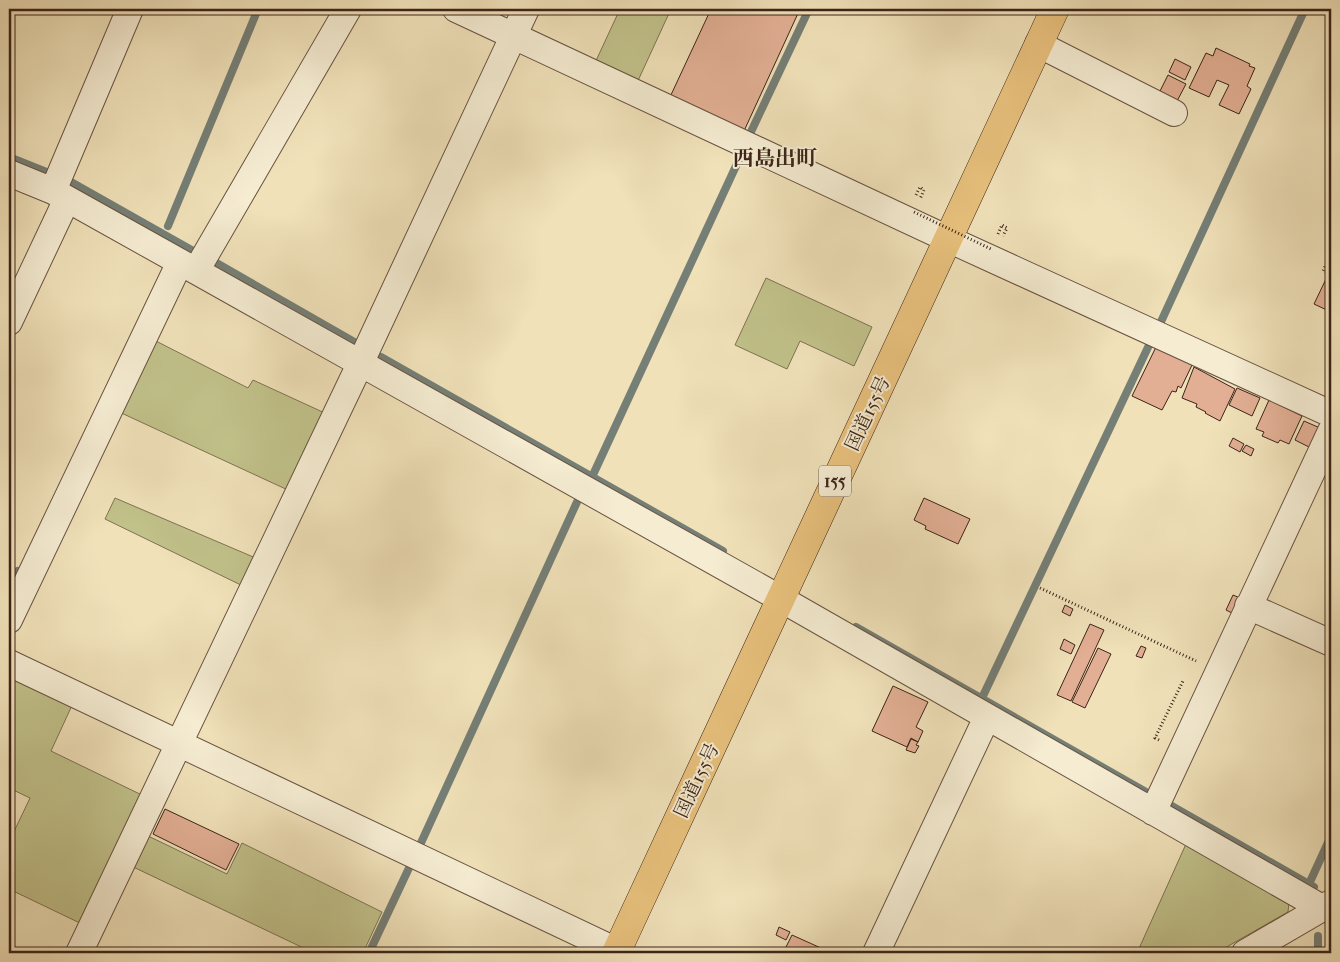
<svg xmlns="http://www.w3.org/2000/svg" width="1340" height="962" font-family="'IM FELL French Canon','Noto Serif JP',serif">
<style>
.green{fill:#c1c18a;stroke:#7e7252}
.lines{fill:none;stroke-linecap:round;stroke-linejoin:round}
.stream{stroke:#757f76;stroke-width:8}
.building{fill:#e2af94;stroke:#3c2419}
.minor-casing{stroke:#695341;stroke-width:28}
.highway-casing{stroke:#3c2419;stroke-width:29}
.path{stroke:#3c2419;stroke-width:3;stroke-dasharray:1 2.5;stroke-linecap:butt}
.minor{stroke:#f5ecd2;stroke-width:26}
.highway{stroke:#e8c07c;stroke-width:28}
.path-bridge{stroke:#3c2419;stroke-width:3;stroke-dasharray:1 2.5;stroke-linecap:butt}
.labels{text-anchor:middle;stroke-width:4;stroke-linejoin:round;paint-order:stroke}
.shield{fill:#f5ecd2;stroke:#746050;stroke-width:1}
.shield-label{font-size:18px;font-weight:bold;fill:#3c2419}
.street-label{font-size:19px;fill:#3c2419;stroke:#f5ecd2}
.quarter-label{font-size:21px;font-weight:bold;fill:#3c2419;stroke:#f5ecd2}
</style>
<rect width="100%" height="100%" fill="#f0e1b9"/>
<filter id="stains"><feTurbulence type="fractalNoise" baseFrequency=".004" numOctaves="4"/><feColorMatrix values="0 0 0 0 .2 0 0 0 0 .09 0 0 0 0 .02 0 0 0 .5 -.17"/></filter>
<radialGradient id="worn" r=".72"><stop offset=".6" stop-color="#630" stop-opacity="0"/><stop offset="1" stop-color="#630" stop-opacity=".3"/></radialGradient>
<path class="green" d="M 620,9 L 671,9 L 636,85 L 594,65 Z
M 766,278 L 872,327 L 854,366 L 800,341 L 787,369 L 735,345 Z
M 152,339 L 248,388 L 253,380 L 327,414 L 290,491 L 117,411 Z
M 115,498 L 258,559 L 245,587 L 105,519 Z
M 9,670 L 74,701 L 51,751 L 146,797 L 84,925 L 9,889 L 9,842 L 30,798 L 9,788 Z
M 144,834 L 227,874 L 242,843 L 382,912 L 363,953 L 314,953 L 129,865 Z
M 1186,844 L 1289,902 L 1288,912 L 1216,953 L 1137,953 Z"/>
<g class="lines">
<path class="stream" d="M 749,136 L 809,9
M 9,157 L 49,173
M 71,182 L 195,252
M 168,226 L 258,9
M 213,261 L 356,343
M 1159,326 L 1305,9
M 381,357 L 723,551
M 592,477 L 742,153
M 9,590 L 18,571
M 856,627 L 1146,792
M 982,698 L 1151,341
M 1170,805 L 1314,887
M 420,845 L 577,502
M 1309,884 L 1331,836
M 369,953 L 409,868
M 1318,953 L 1318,936"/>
</g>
<path class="building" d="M 711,9 L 800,9 L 744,131 L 670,97 Z
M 1216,48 L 1250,64 L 1249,66 L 1255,68 L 1247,86 L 1251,89 L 1239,114 L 1219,105 L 1229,85 L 1217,80 L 1209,97 L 1189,88 L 1206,53 L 1213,56 Z
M 1175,59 L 1191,67 L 1185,80 L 1169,72 Z
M 1168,75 L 1186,84 L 1176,103 L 1158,95 Z
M 1326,279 L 1331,281 L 1331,312 L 1314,304 Z
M 1157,345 L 1193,363 L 1181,388 L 1178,386 L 1176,392 L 1172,391 L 1162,410 L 1132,396 Z
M 1194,367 L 1235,389 L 1220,421 L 1205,413 L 1206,412 L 1196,407 L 1197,404 L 1182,398 Z
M 1237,388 L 1260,398 L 1252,416 L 1229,405 Z
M 1269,400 L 1302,416 L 1289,444 L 1280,440 L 1278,443 L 1262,436 L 1264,432 L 1256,429 Z
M 1304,421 L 1320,428 L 1311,448 L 1295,440 Z
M 1233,438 L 1244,444 L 1240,452 L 1229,446 Z
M 1246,445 L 1254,449 L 1251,456 L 1242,451 Z
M 924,498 L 970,519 L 958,544 L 925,529 L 926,526 L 914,520 Z
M 1233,595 L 1240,598 L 1232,613 L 1226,610 Z
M 1065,605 L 1073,609 L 1070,616 L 1062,612 Z
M 1090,624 L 1104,630 L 1071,701 L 1057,695 Z
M 1064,639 L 1075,645 L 1071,654 L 1060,649 Z
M 1141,646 L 1146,648 L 1142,658 L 1136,656 Z
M 1098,648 L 1111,654 L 1085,708 L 1072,702 Z
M 893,686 L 928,702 L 916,727 L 923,731 L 918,742 L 911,738 L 907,747 L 872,731 Z
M 911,739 L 918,742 L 916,745 L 919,746 L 915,753 L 906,750 Z
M 165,809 L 239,844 L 226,870 L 153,834 Z
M 779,927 L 790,932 L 786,940 L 776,935 Z
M 792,935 L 832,953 L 783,953 Z"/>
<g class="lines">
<defs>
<path id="minor" d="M 456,9 L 948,239 L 1331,414
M 1038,44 L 1174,113
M 9,173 L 53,191 L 180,262 L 781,599 L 1322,908
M 53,191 L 130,9
M 196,271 L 348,9
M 9,322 L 67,199
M 1248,606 L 1331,643
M 9,620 L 180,262
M 9,663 L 621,953
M 1153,812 L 1331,431
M 79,953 L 360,364 L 526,9
M 876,953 L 987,717
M 1245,953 L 1331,903"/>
<path id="highway" d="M 616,953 L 1055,9"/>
</defs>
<use href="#minor" class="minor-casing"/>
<use href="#highway" class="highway-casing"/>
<path class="path" d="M 916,195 L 920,187 L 924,190 L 920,199
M 998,234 L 1002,225 L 1007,228 L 1003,236
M 1331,254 L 1323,271 L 1331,274
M 1040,588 L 1196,661
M 1159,740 L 1155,738 L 1183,681"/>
<use href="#minor" class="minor"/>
<use href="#highway" class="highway"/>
<path class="path-bridge" d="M 914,212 L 991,249"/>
</g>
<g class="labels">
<rect class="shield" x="819" y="465.5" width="32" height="31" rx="4"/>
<g class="shield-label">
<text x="835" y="487">155</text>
</g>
<g class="street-label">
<text transform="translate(867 413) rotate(-65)" y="7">国道155号</text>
<text transform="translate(696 780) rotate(-65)" y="7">国道155号</text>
</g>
<g class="quarter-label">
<text x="775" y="165">西島出町</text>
</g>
</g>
<rect width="1340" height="962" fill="none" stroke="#f0e1b9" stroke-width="30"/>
<rect x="10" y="10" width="1320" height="942" fill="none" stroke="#3c2419" stroke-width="2.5"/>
<rect x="15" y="15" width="1310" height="932" fill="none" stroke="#3c2419"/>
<rect width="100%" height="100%" filter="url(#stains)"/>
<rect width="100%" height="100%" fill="url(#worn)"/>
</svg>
